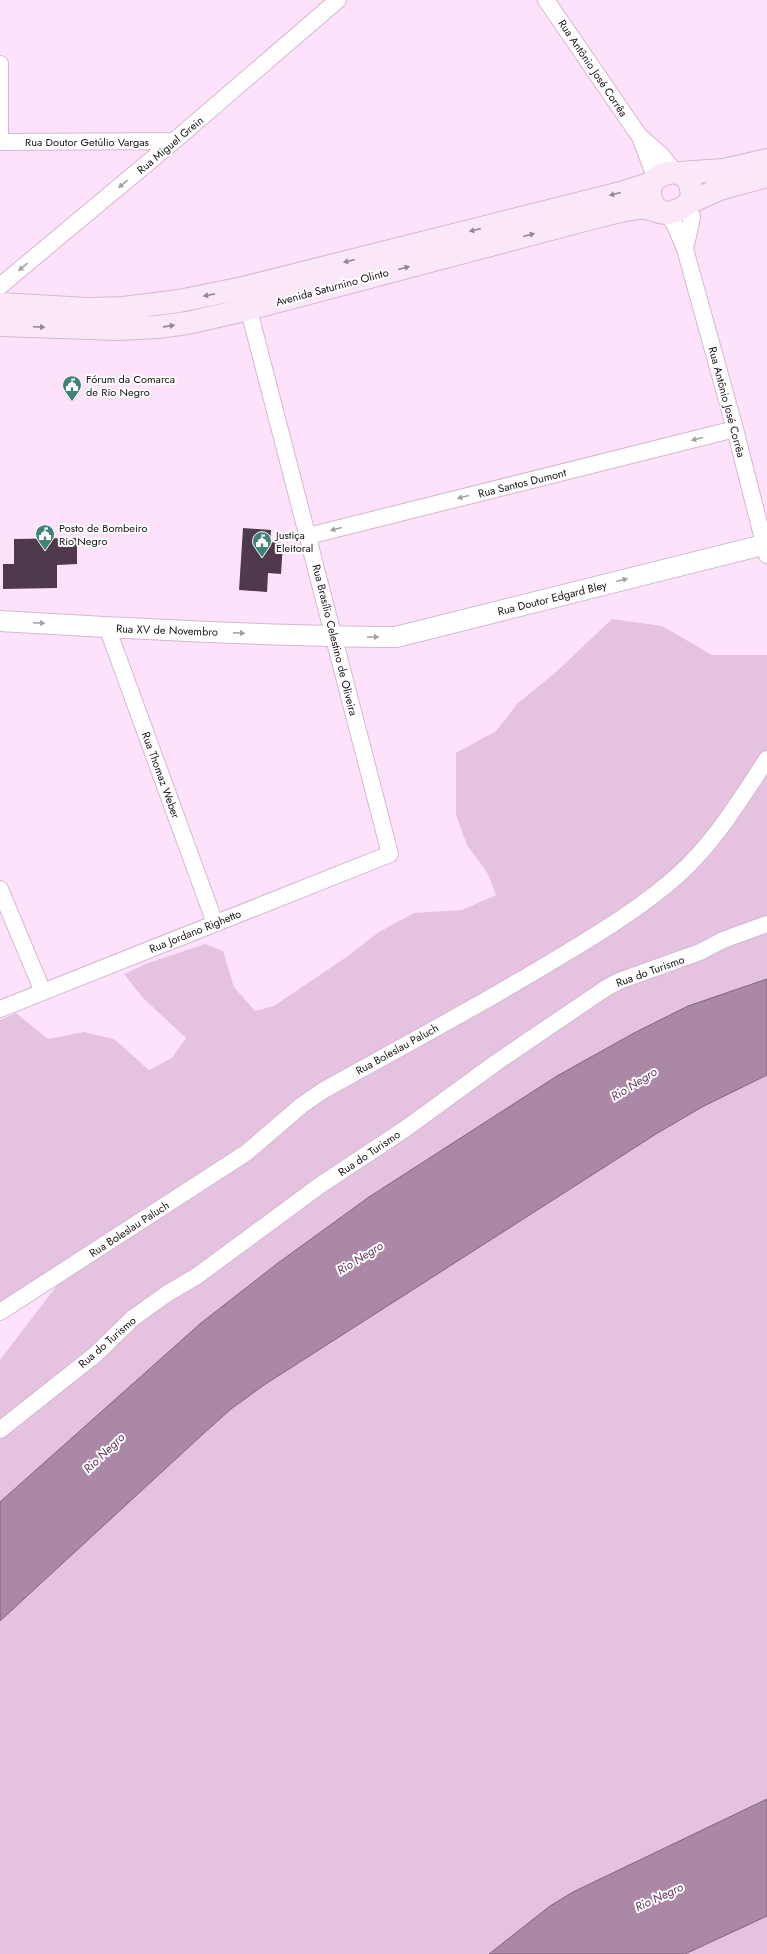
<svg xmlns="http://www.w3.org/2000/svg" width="767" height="1954" font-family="Jost,sans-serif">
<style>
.green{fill:#e5c2e0}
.water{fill:#ab88a6;stroke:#7f637b}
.building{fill:#51394d}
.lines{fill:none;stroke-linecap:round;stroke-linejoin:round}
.minor-casing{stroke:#d4b8d0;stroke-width:18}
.tertiary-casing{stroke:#d4b8d0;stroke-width:22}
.secondary-casing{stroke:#d4b8d0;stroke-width:24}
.minor{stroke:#fff;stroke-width:16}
.tertiary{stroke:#fff;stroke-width:20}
.secondary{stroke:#fae8f8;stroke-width:22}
.oneway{fill:#a39fa2}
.oneway2{fill:#948693}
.labels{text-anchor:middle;stroke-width:4;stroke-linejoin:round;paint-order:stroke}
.street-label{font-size:11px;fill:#180e17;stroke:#fff}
.poi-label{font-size:11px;fill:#180e17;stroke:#fff;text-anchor:start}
.water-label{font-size:12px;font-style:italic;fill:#62345d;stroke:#fff}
</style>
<rect width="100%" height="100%" fill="#fee1fa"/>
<path class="green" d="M 612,619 L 662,626 L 712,655 L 767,655 L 767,979 L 688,1006 L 634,1033 L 557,1076 L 369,1197 L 278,1263 L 201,1323 L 0,1502 L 0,1360 L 58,1284 L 0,1310 L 0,1020 L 16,1013 L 48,1039 L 84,1032 L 114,1039 L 149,1070 L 172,1058 L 186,1038 L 143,998 L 124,974 L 148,963 L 205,944 L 223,951 L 234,987 L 255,1011 L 274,1006 L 348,956 L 379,932 L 414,913 L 462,910 L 496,895 L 488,874 L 467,845 L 456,815 L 456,753 L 496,731 L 518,703 L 555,673 Z
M 767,1075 L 767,1799 L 573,1892 L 550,1906 L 489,1954 L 0,1954 L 0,1621 L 203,1434 L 231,1409 L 264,1385 L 656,1134 L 702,1107 Z
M 767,1916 L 767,1954 L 685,1954 Z"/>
<path class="water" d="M 767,979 L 767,1075 L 702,1107 L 656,1134 L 264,1385 L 231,1409 L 203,1434 L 0,1621 L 0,1502 L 201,1323 L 278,1263 L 369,1197 L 557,1076 L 634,1033 L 688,1006 Z
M 767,1799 L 767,1916 L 685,1954 L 489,1954 L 550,1906 L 573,1892 Z"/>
<path class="building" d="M 243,528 L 271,530 L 270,542 L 283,543 L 281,574 L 268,573 L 267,592 L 239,590 Z
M 77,538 L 77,564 L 57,565 L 57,588 L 3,589 L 3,564 L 14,564 L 14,539 Z"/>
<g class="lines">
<defs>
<path id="minor" d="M 546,0 L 640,137 L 656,179
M 0,64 L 0,142
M 643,139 L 662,156 L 675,172
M 0,142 L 174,141
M 666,213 L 674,223 L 685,249 L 735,429 L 767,555
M 685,249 L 692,217 L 688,203
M 0,286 L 174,141 L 338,0
M 308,536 L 735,429
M 107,627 L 215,923
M 0,889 L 43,992
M 0,1009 L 390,854 L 246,299
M 0,1312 L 246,1153 L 302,1105 L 324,1090 C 403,1046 484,1003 561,956 C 601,932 642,907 677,876 C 714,843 740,800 767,759
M 0,1430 L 96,1354 L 133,1318 L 168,1293 L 197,1276 L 319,1186 L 405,1129 L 497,1062 L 606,988 L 619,981 L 700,952 L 723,940 L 767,924"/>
<path id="tertiary" d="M 0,621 C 132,629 264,636 396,637 L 767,544"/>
<path id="secondary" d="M 680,173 L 724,170 L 767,160
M 688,203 L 720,189 L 767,176
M 0,304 L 87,309 L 124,308 L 179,301 L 243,288 L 621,193 L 652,183
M 0,325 L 119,329 L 158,327 L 187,323 L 249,309 L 600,216 C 614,213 630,207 645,208 C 652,209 659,213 666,213 C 672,213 684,208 688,203 C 692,199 692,193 691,189 C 688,156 627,178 659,211"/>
</defs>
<use href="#minor" class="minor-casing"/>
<use href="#tertiary" class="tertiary-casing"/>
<use href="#secondary" class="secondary-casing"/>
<use href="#minor" class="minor"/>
<use href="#tertiary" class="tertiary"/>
<use href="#secondary" class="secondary"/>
</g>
<defs><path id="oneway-solid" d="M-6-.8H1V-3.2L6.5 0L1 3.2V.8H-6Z"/></defs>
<g class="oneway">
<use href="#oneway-solid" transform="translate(123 184) rotate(140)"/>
<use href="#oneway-solid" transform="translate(23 267) rotate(140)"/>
<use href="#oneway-solid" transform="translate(697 439) rotate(166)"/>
<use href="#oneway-solid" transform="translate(463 497) rotate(166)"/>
<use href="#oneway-solid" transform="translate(336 529) rotate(166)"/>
<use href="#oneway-solid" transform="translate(622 580) rotate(-14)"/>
<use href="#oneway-solid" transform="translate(39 623) rotate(3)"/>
<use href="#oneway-solid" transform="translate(239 633) rotate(2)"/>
<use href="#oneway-solid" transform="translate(373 637)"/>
</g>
<g class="oneway2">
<use href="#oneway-solid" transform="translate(615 194) rotate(166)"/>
<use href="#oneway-solid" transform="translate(475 230) rotate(166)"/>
<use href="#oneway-solid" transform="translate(529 235) rotate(-15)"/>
<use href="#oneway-solid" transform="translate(349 261) rotate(166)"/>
<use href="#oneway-solid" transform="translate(404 268) rotate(-15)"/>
<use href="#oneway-solid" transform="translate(209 295) rotate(169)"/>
<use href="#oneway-solid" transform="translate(169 326) rotate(-8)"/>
<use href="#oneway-solid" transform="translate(39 327) rotate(3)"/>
</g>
<defs>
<symbol id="civic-pin" viewBox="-11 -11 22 30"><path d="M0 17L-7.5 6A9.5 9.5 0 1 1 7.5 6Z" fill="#408479" stroke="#fff"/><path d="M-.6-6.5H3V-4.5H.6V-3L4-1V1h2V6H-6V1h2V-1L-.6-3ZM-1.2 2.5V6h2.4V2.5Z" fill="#fff"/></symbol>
</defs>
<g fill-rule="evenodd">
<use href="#civic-pin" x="61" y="374" width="22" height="30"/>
<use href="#civic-pin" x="34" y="523" width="22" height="30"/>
<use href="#civic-pin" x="251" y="530" width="22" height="30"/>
</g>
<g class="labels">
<g class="street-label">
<text transform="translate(593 68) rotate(56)" y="4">Rua Antônio José Corrêa</text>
<text x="87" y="146">Rua Doutor Getúlio Vargas</text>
<text transform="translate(170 145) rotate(-40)" y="4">Rua Miguel Grein</text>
<text transform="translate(332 287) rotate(-15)" y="4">Avenida Saturnino Olinto</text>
<text transform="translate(727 402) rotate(75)" y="4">Rua Antônio José Corrêa</text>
<text transform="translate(522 483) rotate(-14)" y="4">Rua Santos Dumont</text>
<text transform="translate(552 598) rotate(-14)" y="4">Rua Doutor Edgard Bley</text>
<text transform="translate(167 630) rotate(2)" y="4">Rua XV de Novembro</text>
<text transform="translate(335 640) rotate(76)" y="4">Rua Brasílio Celestino de Oliveira</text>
<text transform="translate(161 775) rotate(70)" y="4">Rua Thomaz Weber</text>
<text transform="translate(195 931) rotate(-22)" y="4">Rua Jordano Righetto</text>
<text transform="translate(650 971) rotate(-20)" y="4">Rua do Turismo</text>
<text transform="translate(397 1049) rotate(-29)" y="4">Rua Boleslau Paluch</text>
<text transform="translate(369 1153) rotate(-34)" y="4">Rua do Turismo</text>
<text transform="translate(129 1229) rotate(-33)" y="4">Rua Boleslau Paluch</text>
<text transform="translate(107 1342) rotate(-41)" y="4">Rua do Turismo</text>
</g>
<g class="poi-label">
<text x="86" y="383">Fórum da Comarca<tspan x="86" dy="13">de Rio Negro</tspan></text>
<text x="59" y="532">Posto de Bombeiro<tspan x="59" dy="13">Rio Negro</tspan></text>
<text x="276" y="539">Justiça<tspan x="276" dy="13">Eleitoral</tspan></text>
</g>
<g class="water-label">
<text transform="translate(634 1084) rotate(-32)" y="4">Rio Negro</text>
<text transform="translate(360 1258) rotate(-32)" y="4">Rio Negro</text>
<text transform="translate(104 1453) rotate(-44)" y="4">Rio Negro</text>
<text transform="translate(659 1897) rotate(-25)" y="4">Rio Negro</text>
</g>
</g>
</svg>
